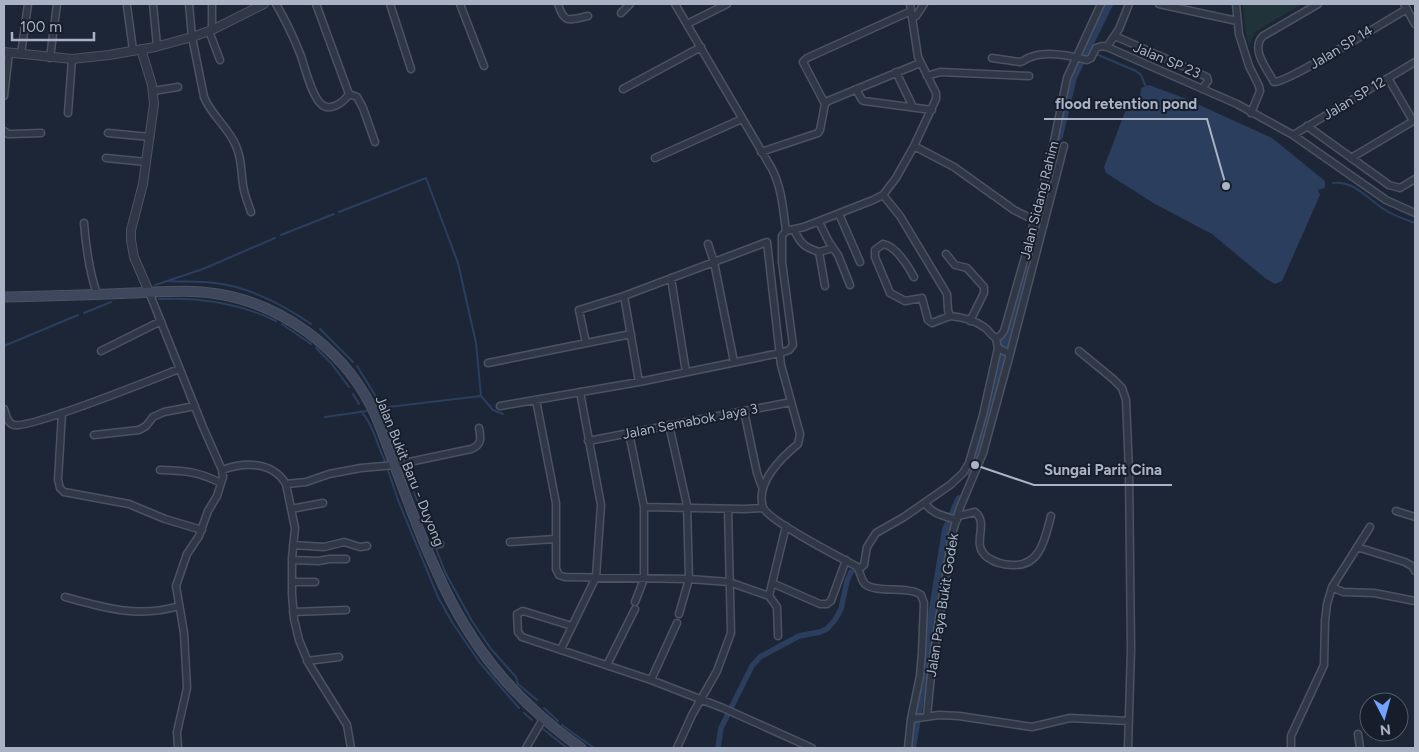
<svg xmlns="http://www.w3.org/2000/svg" width="1419" height="752" font-family="Figtree,sans-serif">
<style>
.green{fill:#1f3338}
.water{fill:#2c3e5e}
.lines{fill:none;stroke-linecap:round;stroke-linejoin:round}
.stream{stroke:#2c3e5e;stroke-width:2}
.canal{stroke:#2c3e5e;stroke-width:5.5}
.river{stroke:#2c3e5e;stroke-width:10}
.minor-casing{stroke:#4b5362;stroke-width:9}
.tertiary-casing{stroke:#4b5362;stroke-width:10}
.secondary-casing{stroke:#4b5362;stroke-width:11}
.minor{stroke:#303847;stroke-width:6}
.tertiary{stroke:#303847;stroke-width:8}
.secondary{stroke:#3e475b;stroke-width:9}
.labels{text-anchor:middle;stroke-width:4;stroke-linejoin:round;paint-order:stroke}
.street-label{font-size:14px;fill:#a9b3c5;stroke:#161e2b}
.leader{fill:none;stroke:#a9b3c5;stroke-width:2}
.callout-dot{fill:#a9b3c5;stroke:#161e2b;stroke-width:2}
.callout-label{font-size:15px;text-anchor:middle;font-weight:bold;fill:#a9b3c5;stroke:#161e2b;stroke-width:4;stroke-linejoin:round;paint-order:stroke}
</style>
<rect width="100%" height="100%" fill="#1d2637"/>
<path class="green" d="M 1243,4 L 1302,4 L 1255,32 L 1249,45 L 1245,29 Z"/>
<path class="water" d="M 1149,85 L 1184,98 L 1272,138 L 1325,181 L 1325,188 L 1318,190 L 1320,195 L 1282,281 L 1275,284 L 1265,278 L 1212,234 L 1155,204 L 1106,173 L 1104,167 L 1125,112 L 1140,98 L 1141,88 Z"/>
<g class="lines">
<path class="stream" d="M 1096,54 L 1136,71 L 1141,75 L 1146,87
M 1333,183 C 1354,181 1366,197 1382,208 C 1392,215 1403,219 1415,223
M 339,212 L 426,178 L 458,263 L 476,343 L 481,396 L 380,408
M 281,235 L 334,214
M 168,281 C 183,282 199,281 215,283 C 250,287 282,304 311,324
M 155,285 L 203,269 L 275,238
M 159,299 C 200,297 239,303 276,321
M 84,313 L 111,302
M 282,324 L 311,344
M 320,329 L 353,362
M 4,346 L 78,315
M 316,348 L 331,363 L 349,387
M 357,366 L 383,408
M 353,394 L 359,404
M 481,396 L 493,410 L 503,414
M 385,408 L 387,420 L 402,462
M 361,411 C 374,426 377,446 386,463
M 325,417 L 367,411
M 404,467 L 446,574 L 472,621 L 491,649 L 516,677 L 518,684 L 537,700
M 388,470 L 398,500 L 438,597 L 452,622 L 480,663 L 519,708
M 544,708 L 558,721
M 524,713 L 532,720
M 562,725 L 594,748
M 543,729 L 567,748"/>
<path class="canal" d="M 718,748 L 721,728 L 752,666 L 760,657 L 799,636 L 820,632 L 827,629 L 835,620 L 841,609 L 847,581 L 851,572"/>
<path class="river" d="M 1058,136 L 1072,77 L 1108,4
M 972,473 L 975,465 L 1024,269
M 911,748 L 947,530 L 960,500"/>
<defs>
<path id="minor" d="M 153,4 L 157,46
M 189,4 L 192,37 L 204,97 C 211,115 229,128 236,146 C 242,159 241,172 243,185 C 244,194 248,203 251,212
M 276,4 C 286,21 294,38 301,56 C 305,68 311,93 320,103 C 329,113 343,103 349,94
M 316,4 L 349,94 L 357,97 L 363,108 L 375,142
M 390,4 L 411,69
M 460,4 L 484,66
M 558,4 C 564,24 569,20 588,16
M 1159,4 L 1237,21
M 1236,4 L 1239,34 L 1249,66 L 1259,86 L 1260,91 L 1251,113
M 1318,4 L 1263,36 C 1250,49 1267,69 1274,82 C 1288,83 1387,20 1407,9
M 1404,4 L 1415,24
M 127,6 L 133,50
M 621,13 L 630,4
M 912,18 L 916,16 L 924,4
M 687,24 L 727,4
M 212,30 L 212,4
M 209,31 L 220,60
M 1115,36 L 1207,77 L 1208,81 L 1202,89
M 1107,47 L 1119,29 L 1129,4
M 21,54 L 28,4
M 50,58 L 57,4
M 992,58 L 1020,62 C 1025,61 1026,58 1031,57 C 1046,51 1072,56 1087,60 L 1091,58 L 1096,48 L 1102,46 L 1107,47 L 1237,104 L 1293,135 L 1386,200 L 1415,213
M 896,72 L 913,107
M 927,76 L 940,72 L 1029,76
M 1388,78 L 1413,121
M 623,89 L 701,47
M 856,89 L 862,100 L 864,101 L 932,110
M 153,91 L 178,87
M 4,96 L 9,53
M 825,104 L 803,62 L 807,58 L 911,11
M 68,113 L 72,59
M 1307,126 L 1389,185 L 1400,188 L 1415,179
M 4,131 L 8,134 L 12,134 L 41,133
M 108,133 L 150,137
M 1293,135 L 1415,62
M 914,146 L 954,167 L 1014,210 L 1028,217 L 1035,215
M 761,152 L 818,133 L 820,130 L 825,104 L 828,101 L 920,63
M 106,158 L 146,162
M 655,158 L 742,119
M 1351,158 L 1415,120
M 883,195 L 900,216 L 947,294 L 948,310 L 950,316 C 962,317 974,320 984,327 C 989,330 990,335 996,338 L 998,348 L 1010,354 L 983,453 L 959,510 L 952,535 L 932,665 L 927,716
M 839,214 L 860,262
M 819,222 L 829,242 L 838,255 L 850,285
M 84,223 C 86,248 89,271 97,294
M 794,230 C 801,244 804,247 819,252
M 786,231 L 804,227 L 873,200 L 883,195 L 896,178 L 914,146 L 936,99 L 936,93 L 918,57 L 910,4
M 708,244 L 714,262 L 734,362
M 946,254 L 955,265 L 967,268 L 984,287 L 984,293 L 970,321
M 914,277 C 908,266 896,246 883,244 L 875,250 L 875,257 L 890,293 L 905,301 L 922,298 L 928,320 L 932,323 L 950,316
M 671,278 L 686,372
M 825,286 L 819,252 L 833,248
M 149,292 L 203,427 L 222,470 L 223,477 L 217,496 L 208,511 L 199,536 L 187,554 L 176,586 L 184,633 L 187,688 L 177,732 L 178,748
M 624,296 L 639,382
M 996,338 L 1000,336 L 1004,331 L 1027,250 L 1053,146 L 1067,78 L 1101,4
M 586,343 L 579,310 L 624,296 L 767,242 L 781,365 L 800,434 L 798,444 C 782,457 755,483 763,507 C 767,520 841,558 856,566 C 861,571 860,579 865,584 C 874,592 898,588 910,591 C 914,591 918,593 921,595 L 924,603 L 922,652 L 920,676 L 911,719
M 101,351 L 161,321
M 1079,351 L 1113,379 L 1122,388 L 1126,400 L 1129,471 L 1131,649 L 1128,748
M 1010,354 L 1064,146
M 488,363 L 631,334
M 536,400 L 556,503 L 556,569 L 559,575 L 565,577 L 689,579 L 729,582 L 769,596 L 777,607 L 778,636
M 500,406 L 639,382 L 780,353 L 789,350 L 793,345 L 782,262 L 782,236 L 786,231 C 783,209 782,189 772,169 L 675,4
M 4,409 C 6,415 7,423 14,425 C 30,429 156,378 179,369
M 744,411 L 757,473 L 762,487
M 62,413 L 58,480 L 60,488 L 64,492 L 129,504 L 165,519 L 202,530
M 669,425 L 687,505 L 689,579 L 679,614
M 629,433 L 644,507 L 644,579 L 635,602
M 94,435 L 139,430 L 146,426 L 153,417 L 164,412 L 195,406
M 588,441 L 791,402
M 160,470 C 186,471 197,471 221,483
M 222,470 C 245,462 272,461 286,484 L 295,528 L 292,558 L 292,594 L 294,619 L 299,640 L 309,664 L 347,725 L 351,748
M 286,484 L 306,482 L 329,474 L 361,468 L 395,465 L 471,449 C 482,445 481,438 479,428
M 925,503 C 932,514 944,516 957,520
M 644,507 L 744,509 L 763,508
M 291,509 L 323,503
M 1396,511 L 1415,517
M 958,516 L 975,512 C 990,524 970,544 987,557 C 994,562 1004,565 1013,565 C 1041,566 1045,538 1051,516
M 510,542 L 555,539
M 293,545 L 324,547 L 344,542 L 360,547 L 367,546
M 426,545 L 440,544
M 1357,547 L 1405,562 L 1412,566 L 1415,571
M 292,560 L 319,561 L 329,559 L 346,559
M 859,569 L 864,565 L 867,547 L 876,533 L 904,517 L 950,485 L 963,473 L 969,463 L 983,415 L 998,348
M 292,582 L 315,582
M 772,583 L 820,604 L 827,604 L 831,601 L 846,560
M 1332,587 L 1343,592 L 1374,593 L 1415,601
M 769,596 L 786,526
M 65,597 C 104,608 139,618 179,606
M 293,612 L 346,610
M 572,626 L 523,611 L 517,614 L 518,632 L 522,637 L 651,680 L 723,708 L 812,748
M 561,649 L 596,577 L 601,505 L 580,392
M 307,661 L 339,657
M 607,665 L 635,609
M 651,680 L 677,623
M 1358,734 L 1360,748
M 526,748 L 543,719
M 677,748 L 692,715 L 717,671 L 731,633 L 728,509
M 908,748 L 911,719 L 939,715 L 959,716 L 1032,727 L 1070,718 L 1129,721
M 1291,748 L 1291,736 L 1324,665 L 1325,621 L 1327,604 L 1332,587 L 1370,527"/>
<path id="tertiary" d="M 141,49 L 152,85 L 154,104 L 143,184 L 131,230 L 131,240 L 134,257 L 149,292
M 4,52 L 72,59 L 109,55 L 155,47 L 192,37 L 212,30 L 264,4"/>
<path id="secondary" d="M 4,297 C 46,296 89,295 132,293 C 161,292 189,289 218,294 C 281,304 340,347 370,404 C 378,419 384,437 390,453 C 405,493 419,534 437,572 C 470,647 515,701 581,748"/>
</defs>
<use href="#minor" class="minor-casing"/>
<use href="#tertiary" class="tertiary-casing"/>
<use href="#secondary" class="secondary-casing"/>
<use href="#minor" class="minor"/>
<use href="#tertiary" class="tertiary"/>
<use href="#secondary" class="secondary"/>
</g>
<g class="labels">
<g class="street-label">
<text transform="translate(1341 47) rotate(-31)" y="5">Jalan SP 14</text>
<text transform="translate(1167 60) rotate(23)" y="5">Jalan SP 23</text>
<text transform="translate(1354 98) rotate(-31)" y="5">Jalan SP 12</text>
<text transform="translate(1039 200) rotate(-76)" y="5">Jalan Sidang Rahim</text>
<text transform="translate(690 421) rotate(-11)" y="5">Jalan Semabok Jaya 3</text>
<text transform="translate(410 471) rotate(68)" y="5">Jalan Bukit Baru - Duyong</text>
<text transform="translate(942 605) rotate(-81)" y="5">Jalan Paya Bukit Godek</text>
</g>
</g>
<path class="leader" d="M1226 186L1207 119H1044M975 465L1034 485H1172"/>
<g class="callout-dot">
<circle cx="1226" cy="186" r="5"/>
<circle cx="975" cy="465" r="5"/>
</g>
<g class="callout-label">
<text x="1126" y="109">flood retention pond</text>
<text x="1103" y="475">Sungai Parit Cina</text>
</g>
<rect width="1419" height="752" fill="none" stroke="#a9b3c5" stroke-width="10"/>
<g transform="translate(1384 717) rotate(174)"><circle r="24" fill="#161e2b" stroke="#515a69"/>
<path d="M0-4L9 19L0 12L-9 19Z" fill="#74a3ff"/>
<text y="-8" font-size="14" font-weight="bold" text-anchor="middle" fill="#a9b3c5">N</text>
</g>
<path d="M12 32v8h82v-8" fill="none" stroke="#a9b3c5" stroke-width="2.5"/>
<text x="20" y="32" font-size="15" fill="#a9b3c5" stroke="#161e2b" stroke-width="4" paint-order="stroke">100 m</text>
</svg>
